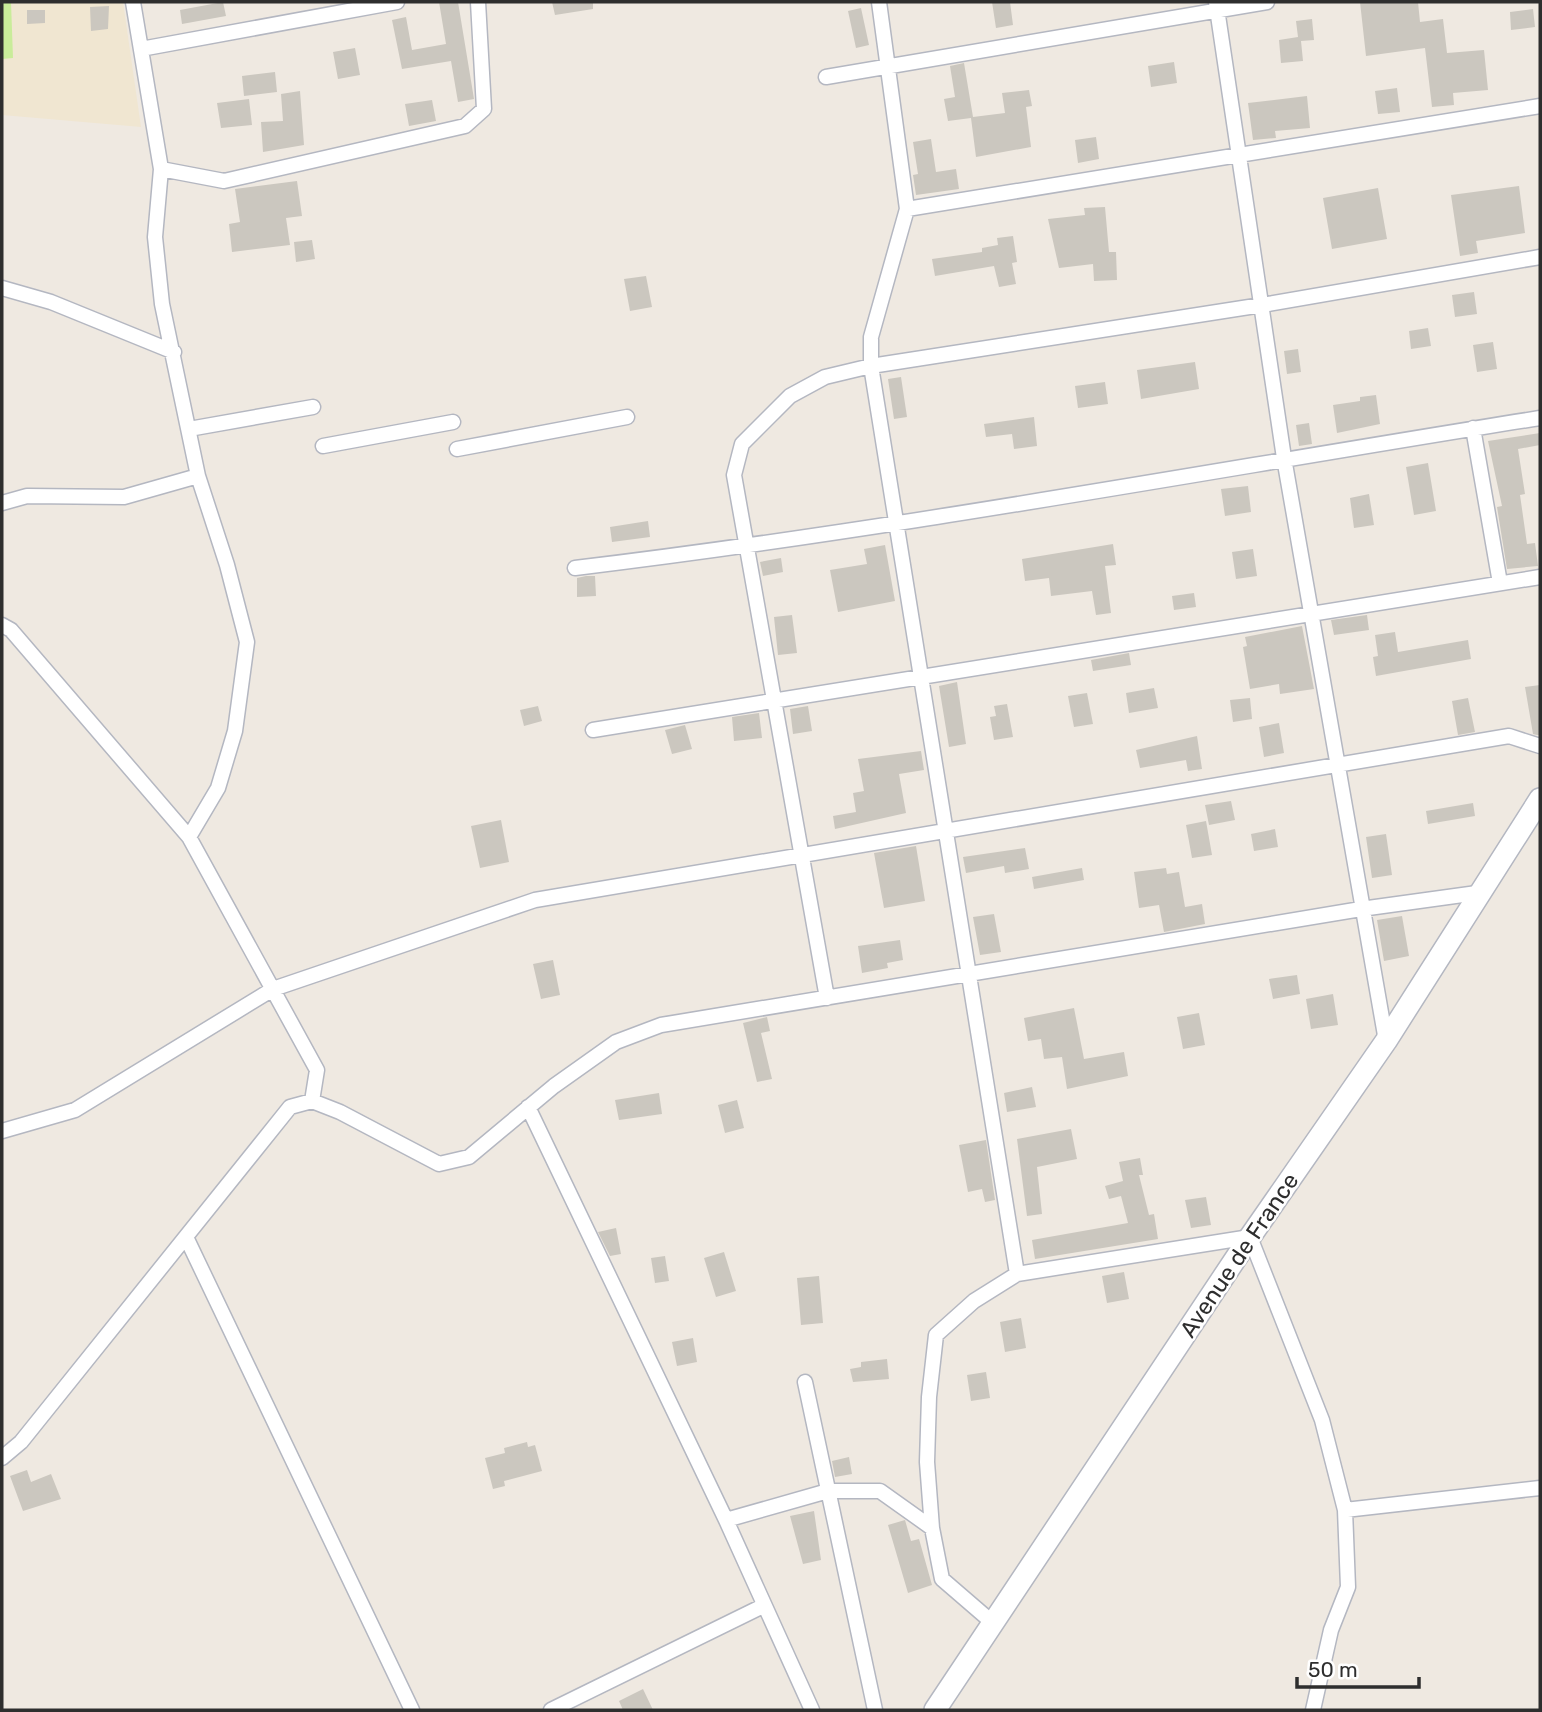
<svg xmlns="http://www.w3.org/2000/svg" width="1542" height="1712" font-family="Rubik,sans-serif">
<style>
.education{fill:#f0e6d1}
.pitch{fill:#c9ec9a}
.building{fill:#cbc7bf}
.lines{fill:none;stroke-linecap:round;stroke-linejoin:round}
.minor-casing{stroke:#b4b7c1;stroke-width:17}
.secondary-casing{stroke:#b4b7c1;stroke-width:24}
.minor{stroke:#fff;stroke-width:14}
.secondary{stroke:#fff;stroke-width:21}
.labels{text-anchor:middle;stroke-width:5;stroke-linejoin:round;paint-order:stroke}
.street-label{font-size:23px;fill:#2e2e2e;stroke:#fff}
</style>
<rect width="100%" height="100%" fill="#efe9e1"/>
<path class="education" d="M 2,2 L 123,2 L 141,127 L 2,115 Z"/>
<path class="pitch" d="M 2,2 L 11,2 L 13,58 L 2,59 Z"/>
<path class="building" d="M 223,2 L 226,16 L 182,24 L 180,10 Z
M 439,2 L 458,2 L 474,99 L 458,102 L 451,61 L 402,69 L 392,20 L 406,17 L 412,50 L 446,44 Z
M 552,2 L 593,2 L 593,9 L 555,15 Z
M 992,2 L 1010,2 L 1013,25 L 996,28 Z
M 1360,2 L 1418,2 L 1420,22 L 1443,19 L 1447,53 L 1484,50 L 1488,90 L 1453,93 L 1454,105 L 1432,107 L 1425,48 L 1366,56 Z
M 109,6 L 108,29 L 91,31 L 90,7 Z
M 861,8 L 869,45 L 856,48 L 848,11 Z
M 1533,9 L 1535,27 L 1511,30 L 1510,12 Z
M 27,10 L 45,10 L 45,23 L 27,24 Z
M 1312,19 L 1314,40 L 1301,41 L 1303,61 L 1281,63 L 1279,40 L 1298,37 L 1296,21 Z
M 355,48 L 360,75 L 338,79 L 333,52 Z
M 1174,62 L 1177,83 L 1151,87 L 1148,66 Z
M 964,63 L 973,117 L 1005,113 L 1002,93 L 1029,90 L 1032,106 L 1026,107 L 1031,147 L 976,157 L 971,118 L 948,121 L 944,99 L 955,97 L 950,66 Z
M 275,72 L 277,92 L 244,96 L 242,76 Z
M 1397,88 L 1400,112 L 1378,114 L 1375,91 Z
M 300,91 L 304,145 L 263,152 L 261,122 L 283,121 L 281,94 Z
M 1307,96 L 1310,128 L 1275,131 L 1276,138 L 1253,140 L 1248,103 Z
M 249,99 L 252,125 L 221,128 L 217,103 Z
M 432,100 L 436,121 L 409,126 L 405,104 Z
M 1096,137 L 1099,159 L 1078,163 L 1075,140 Z
M 931,139 L 936,172 L 956,169 L 959,189 L 916,195 L 913,175 L 918,174 L 913,142 Z
M 297,181 L 302,216 L 286,218 L 290,245 L 232,252 L 229,224 L 240,222 L 235,189 Z
M 1519,186 L 1525,233 L 1476,241 L 1478,253 L 1460,256 L 1451,195 Z
M 1378,188 L 1387,239 L 1332,249 L 1323,198 Z
M 1105,207 L 1109,252 L 1116,252 L 1117,280 L 1094,281 L 1093,264 L 1059,268 L 1048,219 L 1085,215 L 1084,208 Z
M 1013,236 L 1017,262 L 1012,263 L 1016,284 L 999,287 L 994,266 L 935,276 L 932,259 L 982,252 L 982,248 L 998,245 L 997,238 Z
M 312,240 L 315,259 L 296,262 L 294,242 Z
M 646,276 L 652,307 L 630,311 L 624,279 Z
M 1474,292 L 1477,314 L 1455,317 L 1452,295 Z
M 1428,328 L 1431,346 L 1411,349 L 1409,331 Z
M 1493,342 L 1497,369 L 1477,372 L 1473,345 Z
M 1298,349 L 1301,372 L 1287,374 L 1284,351 Z
M 1195,362 L 1199,389 L 1141,399 L 1137,370 Z
M 901,377 L 907,417 L 894,419 L 888,379 Z
M 1105,382 L 1108,404 L 1078,408 L 1075,386 Z
M 1376,395 L 1380,424 L 1337,433 L 1333,405 L 1360,401 L 1360,397 Z
M 1034,417 L 1037,446 L 1014,449 L 1012,434 L 986,437 L 984,424 Z
M 1309,423 L 1312,444 L 1299,446 L 1296,425 Z
M 1540,433 L 1540,445 L 1518,449 L 1525,494 L 1520,495 L 1527,544 L 1535,543 L 1538,566 L 1507,569 L 1497,507 L 1502,506 L 1488,441 Z
M 1428,463 L 1436,511 L 1414,515 L 1406,467 Z
M 1248,486 L 1251,512 L 1225,516 L 1221,489 Z
M 1369,494 L 1374,525 L 1354,528 L 1350,498 Z
M 648,521 L 650,537 L 612,542 L 610,527 Z
M 1113,544 L 1116,565 L 1105,566 L 1111,613 L 1096,615 L 1092,591 L 1051,596 L 1049,578 L 1025,581 L 1022,559 Z
M 885,545 L 895,601 L 838,612 L 830,570 L 867,564 L 864,549 Z
M 1253,549 L 1257,576 L 1236,579 L 1232,552 Z
M 781,558 L 783,572 L 763,576 L 760,562 Z
M 586,576 L 595,576 L 596,596 L 577,597 L 577,578 Z
M 1194,593 L 1196,607 L 1174,610 L 1172,596 Z
M 792,615 L 797,653 L 778,655 L 774,617 Z
M 1367,615 L 1369,630 L 1334,635 L 1331,620 Z
M 1302,626 L 1314,689 L 1280,694 L 1279,684 L 1250,689 L 1243,647 L 1247,646 L 1245,637 Z
M 1395,632 L 1398,652 L 1468,640 L 1471,659 L 1376,676 L 1373,657 L 1378,656 L 1375,635 Z
M 1129,653 L 1131,665 L 1093,671 L 1091,660 Z
M 957,682 L 966,744 L 949,747 L 939,686 Z
M 1540,685 L 1540,735 L 1537,735 L 1533,734 L 1525,687 Z
M 1154,688 L 1158,708 L 1129,713 L 1126,693 Z
M 1087,693 L 1093,724 L 1074,727 L 1068,696 Z
M 1250,698 L 1252,719 L 1233,722 L 1230,700 Z
M 1468,698 L 1475,732 L 1458,735 L 1452,701 Z
M 1007,704 L 1013,737 L 994,740 L 990,717 L 996,716 L 994,706 Z
M 538,706 L 542,721 L 524,726 L 520,710 Z
M 808,706 L 812,731 L 793,734 L 790,709 Z
M 759,713 L 762,738 L 734,741 L 732,717 Z
M 1279,723 L 1284,753 L 1264,757 L 1259,727 Z
M 685,725 L 692,749 L 672,754 L 665,730 Z
M 1197,736 L 1202,769 L 1188,771 L 1186,760 L 1140,768 L 1136,750 Z
M 921,751 L 924,770 L 899,774 L 906,813 L 835,829 L 833,816 L 856,812 L 853,793 L 864,791 L 858,759 Z
M 1231,801 L 1235,820 L 1209,825 L 1205,805 Z
M 1473,803 L 1475,816 L 1428,824 L 1426,811 Z
M 501,820 L 509,862 L 480,868 L 471,826 Z
M 1206,821 L 1212,855 L 1192,858 L 1186,825 Z
M 1275,829 L 1278,847 L 1254,851 L 1251,834 Z
M 1386,834 L 1392,875 L 1372,878 L 1366,837 Z
M 916,846 L 925,901 L 884,908 L 874,853 Z
M 1025,848 L 1029,869 L 1005,873 L 1004,866 L 966,873 L 963,857 Z
M 1082,868 L 1084,880 L 1034,889 L 1032,877 Z
M 1166,868 L 1167,874 L 1179,872 L 1185,907 L 1202,904 L 1205,924 L 1164,932 L 1159,905 L 1139,908 L 1134,872 Z
M 994,914 L 1001,952 L 980,955 L 973,917 Z
M 1402,916 L 1409,956 L 1384,961 L 1377,920 Z
M 900,940 L 903,960 L 887,963 L 888,968 L 862,973 L 858,946 Z
M 553,960 L 560,995 L 541,999 L 533,964 Z
M 1297,975 L 1300,994 L 1273,999 L 1269,979 Z
M 1333,994 L 1338,1025 L 1311,1029 L 1306,999 Z
M 1074,1008 L 1084,1059 L 1124,1052 L 1128,1076 L 1067,1089 L 1062,1057 L 1044,1059 L 1041,1039 L 1028,1041 L 1024,1018 Z
M 1199,1013 L 1205,1045 L 1183,1049 L 1177,1017 Z
M 767,1017 L 770,1031 L 761,1033 L 772,1079 L 757,1082 L 743,1023 Z
M 1032,1087 L 1036,1107 L 1007,1112 L 1004,1093 Z
M 659,1093 L 662,1114 L 619,1120 L 615,1100 Z
M 737,1100 L 744,1128 L 725,1133 L 718,1105 Z
M 1071,1129 L 1077,1159 L 1037,1167 L 1042,1214 L 1027,1216 L 1017,1139 Z
M 986,1140 L 995,1200 L 985,1202 L 982,1189 L 968,1192 L 959,1145 Z
M 1140,1158 L 1143,1175 L 1139,1175 L 1149,1215 L 1154,1214 L 1158,1239 L 1035,1259 L 1032,1240 L 1128,1223 L 1121,1196 L 1109,1199 L 1105,1186 L 1123,1181 L 1119,1162 Z
M 1206,1197 L 1211,1225 L 1191,1228 L 1185,1200 Z
M 616,1228 L 621,1254 L 610,1256 L 598,1232 Z
M 724,1252 L 736,1291 L 716,1297 L 704,1258 Z
M 665,1256 L 669,1281 L 655,1283 L 651,1258 Z
M 1124,1272 L 1129,1299 L 1107,1303 L 1102,1276 Z
M 819,1276 L 823,1323 L 801,1325 L 797,1278 Z
M 1021,1318 L 1026,1348 L 1005,1352 L 1000,1322 Z
M 693,1338 L 697,1362 L 677,1366 L 672,1342 Z
M 887,1359 L 889,1379 L 853,1382 L 850,1369 L 861,1367 L 861,1362 Z
M 986,1372 L 990,1398 L 971,1401 L 967,1375 Z
M 527,1442 L 528,1447 L 535,1445 L 542,1471 L 504,1481 L 505,1486 L 493,1489 L 485,1458 L 505,1453 L 504,1448 Z
M 849,1457 L 852,1474 L 835,1477 L 832,1461 Z
M 27,1470 L 31,1482 L 51,1474 L 61,1499 L 23,1511 L 10,1476 Z
M 814,1511 L 821,1560 L 803,1564 L 790,1516 Z
M 905,1520 L 911,1541 L 919,1539 L 932,1585 L 908,1593 L 888,1525 Z
M 643,1689 L 653,1710 L 623,1710 L 619,1701 Z"/>
<g class="lines">
<defs>
<path id="minor" d="M 133,2 L 161,169 L 155,237 L 162,304 L 198,476 L 227,565 L 247,642 L 235,731 L 218,788 L 189,837
M 879,2 L 907,209 L 871,337 L 871,366 L 1017,1274
M 1216,2 L 1284,458 L 1386,1041
M 141,49 L 397,2
M 826,77 L 1267,2
M 161,169 L 224,181 L 465,126 L 484,109 L 478,2
M 907,209 L 1540,106
M 2,288 L 51,302 L 174,352
M 1473,428 L 1500,583
M 189,429 L 313,407
M 323,446 L 453,422
M 457,449 L 627,417
M 2,503 L 27,496 L 124,497 L 198,476
M 575,568 C 898,529 1219,469 1540,418
M 2,625 L 11,630 L 189,837 L 317,1070 L 312,1101
M 593,730 L 1540,577
M 827,998 L 734,475 L 742,444 L 790,396 L 825,377 L 871,366 L 1262,305 L 1540,257
M 528,1107 L 726,1520 L 812,1710
M 2,1131 L 75,1110 L 273,989 L 535,900 L 1509,736 L 1540,746
M 186,1237 L 412,1710
M 805,1382 L 875,1710
M 2,1458 L 21,1442 L 290,1107 L 312,1101 L 340,1112 L 439,1164 L 469,1157 L 554,1086 L 616,1042 L 661,1025 L 1361,909 L 1477,893
M 1345,1510 L 1540,1488
M 726,1520 L 828,1491 L 880,1491 L 932,1528
M 993,1623 L 942,1579 L 932,1528 L 927,1462 L 929,1397 L 936,1335 L 974,1301 L 1017,1274 L 1250,1237 L 1322,1420 L 1345,1510 L 1348,1587 L 1331,1630 L 1313,1710
M 551,1710 L 763,1606"/>
<path id="secondary" d="M 935,1710 L 1250,1237 L 1386,1041 L 1540,799"/>
</defs>
<use href="#minor" class="minor-casing"/>
<use href="#secondary" class="secondary-casing"/>
<use href="#minor" class="minor"/>
<use href="#secondary" class="secondary"/>
</g>
<g class="labels">
<g class="street-label">
<text transform="translate(1239 1255) rotate(-56)" y="8">Avenue de France</text>
</g>
</g>
<rect width="1542" height="1712" fill="none" stroke="#2e2e2e" stroke-width="7"/>
<path d="M1297 1677v10h122v-10" fill="none" stroke="#2e2e2e" stroke-width="3.5"/>
<text x="1308" y="1677" font-size="21" fill="#2e2e2e" stroke="#ffffff" stroke-width="5" paint-order="stroke">50 m</text>
</svg>
